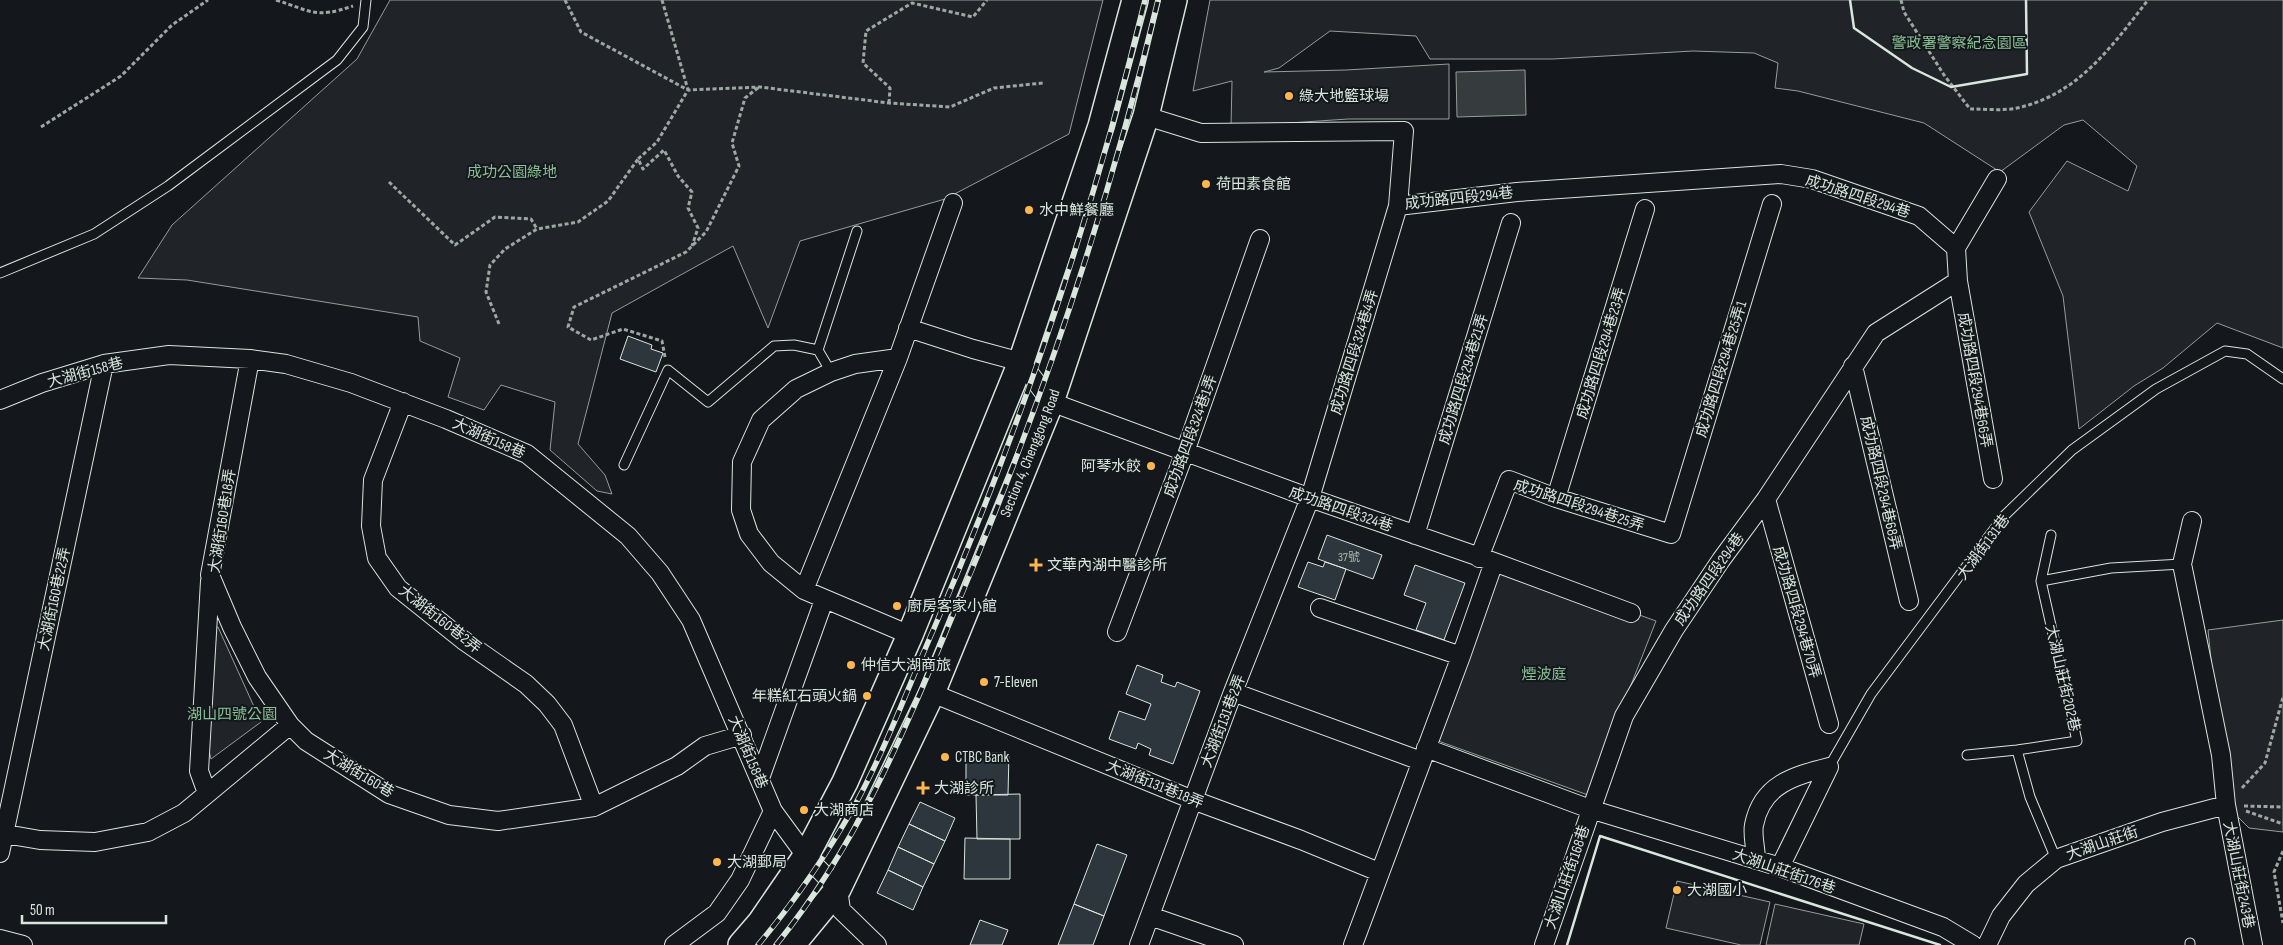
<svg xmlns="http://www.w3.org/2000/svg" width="2283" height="945" font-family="'Sofia Sans Condensed','Noto Sans TC',sans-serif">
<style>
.green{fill:#202428;stroke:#939e99}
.water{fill:#363b3e;stroke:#939e99}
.building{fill:#2c363c;stroke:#d8e6dc}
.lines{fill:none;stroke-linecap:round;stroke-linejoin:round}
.lane-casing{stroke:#d8e6dc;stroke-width:11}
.street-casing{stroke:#d8e6dc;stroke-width:20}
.secondary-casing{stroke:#d8e6dc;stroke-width:28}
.path{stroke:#9da8a2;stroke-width:3;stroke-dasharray:4 2.5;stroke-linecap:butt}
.lane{stroke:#14181c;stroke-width:9}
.street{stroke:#14181c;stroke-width:18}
.secondary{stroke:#14181c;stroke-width:25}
.rail-casing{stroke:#d8e6dc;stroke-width:5.5}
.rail{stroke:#14181c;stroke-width:4;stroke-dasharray:11;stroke-linecap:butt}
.wall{stroke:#d8e6dc;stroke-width:2.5}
.poi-dot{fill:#ffb74d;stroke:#14181c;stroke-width:2}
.labels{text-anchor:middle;stroke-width:4;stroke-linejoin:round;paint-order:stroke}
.number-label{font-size:12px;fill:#adbab4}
.park-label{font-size:15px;fill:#8ac095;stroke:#14181c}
.poi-label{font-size:15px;fill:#d8e6dc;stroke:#14181c;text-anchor:start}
.street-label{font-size:15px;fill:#d8e6dc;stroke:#14181c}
</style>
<rect width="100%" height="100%" fill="#14181c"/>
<path class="green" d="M 390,0 L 1103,0 L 1069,134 L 945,199 L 800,241 L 768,328 L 733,246 L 612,313 L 578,444 L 605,475 L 612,494 L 597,491 L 550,450 L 555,402 L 501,385 L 484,410 L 448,397 L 460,358 L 420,341 L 418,317 L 187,280 L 138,278 L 172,225 L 357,59 Z
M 1210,0 L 2283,0 L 2283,348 L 2217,323 L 2163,368 L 2134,386 L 2079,429 L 2063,296 L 2029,212 L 2067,161 L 2128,191 L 2137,166 L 2083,120 L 2064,125 L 2000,172 L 1924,123 L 1798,91 L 1775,88 L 1778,63 L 1754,53 L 1693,51 L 1553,59 L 1430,59 L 1416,36 L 1330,31 L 1279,68 L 1264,72 L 1346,70 L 1449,64 L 1449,119 L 1348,119 L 1231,127 L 1232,81 L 1193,91 Z
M 1494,562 L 1656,621 L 1588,795 L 1430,738 Z
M 2283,620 L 2283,832 L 2249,828 L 2226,805 L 2208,630 Z
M 218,627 L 261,722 L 211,759 L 207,742 L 212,628 Z
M 1677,881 L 1770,902 L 1760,945 L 1741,945 L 1666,928 Z
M 1775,904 L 1864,924 L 1859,945 L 1766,945 Z"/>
<path class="water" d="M 1525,70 L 1526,115 L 1457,117 L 1456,72 Z"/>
<path class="building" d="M 628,336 L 652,345 L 651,349 L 663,353 L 656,372 L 620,359 Z
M 1327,535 L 1382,555 L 1373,579 L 1318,559 Z
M 1308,562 L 1323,567 L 1325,562 L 1346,569 L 1335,600 L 1298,587 Z
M 1415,565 L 1465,583 L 1444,640 L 1416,630 L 1426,603 L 1404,595 Z
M 1137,665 L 1163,675 L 1161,682 L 1175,687 L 1177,682 L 1200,691 L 1173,764 L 1149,755 L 1151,749 L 1138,743 L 1136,749 L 1109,739 L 1119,711 L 1145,720 L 1151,704 L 1126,694 Z
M 966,753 L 1009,753 L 1008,795 L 966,795 Z
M 1020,794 L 1020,839 L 977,839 L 976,795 Z
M 920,802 L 955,818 L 945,841 L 909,824 Z
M 909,824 L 945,841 L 934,864 L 898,847 Z
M 965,838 L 1010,839 L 1010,879 L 964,879 Z
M 1097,844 L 1127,855 L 1104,916 L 1074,904 Z
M 898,847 L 934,864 L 923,887 L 888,870 Z
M 888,870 L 923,887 L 913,910 L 877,893 Z
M 1074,904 L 1104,916 L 1093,945 L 1058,945 Z
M 980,920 L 1008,930 L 1002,945 L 970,945 Z"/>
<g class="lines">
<defs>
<path id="lane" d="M 0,273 L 94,234 L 168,186 L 337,60 L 363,27 L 366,0
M 831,372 L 818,350 L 857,231
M 624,465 L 668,370 L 708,402 L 774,346 L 794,345 L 818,350
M 2041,581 L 2111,568 L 2182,564
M 2017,750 L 2030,797 L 2056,859
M 1967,755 L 2017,750 L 2077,741 L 2041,581 L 2051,535
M 1829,767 L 1871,694 L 2004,516 L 2072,450 L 2156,389 L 2225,351 L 2247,354 L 2283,379
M 2190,943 L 2190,945"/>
<path id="street" d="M 1398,206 L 1517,192 L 1781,174 L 1812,179 L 1919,216 L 1956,248 L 1958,281 L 1993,479
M 1956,248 L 1997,179
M 908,328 L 973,349 L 1021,362 L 1051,402 L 1310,498 L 1494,562 L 1631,613
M 898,358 L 855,364 L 831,372 L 796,389 L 761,420 L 742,462 L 741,510 L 749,534 L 771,563 L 804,590 L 910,635
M 250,359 L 210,575 L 232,627 L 257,677 L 290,725 L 306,741 L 389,794 L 449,815 L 498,821 L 594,807 L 677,766 L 705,746 L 742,735
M 1853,366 L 1909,601
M 0,400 L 42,383 L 104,364 L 169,355 L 250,359 L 286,364 L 351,383 L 446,419 L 527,454 L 628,536 L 660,573 L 691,620 L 773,811 L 806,856 L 838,889 L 841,910 L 877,945
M 403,402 L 373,480 L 371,526 L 377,558 L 398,588 L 463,640 L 526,684 L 547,704 L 563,725 L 594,807
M 1556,498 L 1645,209
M 1766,499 L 1829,724
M 2192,521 L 2182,564 L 2221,755 L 2226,805 L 2253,945
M 1415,535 L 1511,223
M 1479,558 L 1509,480 L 1556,498 L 1671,534 L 1772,204
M 804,590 L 898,358 L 953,203
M 1320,608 L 1461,656
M 1117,632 L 1185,452 L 1260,239
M 1233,692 L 1421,761
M 932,693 L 1193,800 L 1301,840 L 1379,872
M 1426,748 L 1590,809 L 1780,867 L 1943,927 L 1973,945
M 760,778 L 824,600
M 207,793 L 199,771 L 210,581
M 0,833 L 40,840 L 95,842 L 148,832 L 184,813 L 290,725
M 0,853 L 104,364
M 1756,860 C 1756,849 1752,835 1754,825 C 1762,784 1794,776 1829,767
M 1780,867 L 1829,767
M 1150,916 L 1234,945
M 0,939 L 23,945
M 674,945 L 717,913 L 740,880 L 773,811
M 1139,945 L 1233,692 L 1310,498 L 1398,206 L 1404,131 L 1201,133 L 1146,116
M 1353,945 L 1461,656 L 1494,562
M 1544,945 L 1624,716 L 1674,630 L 1721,560 L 1766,499 L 1876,333 L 1958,281
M 1987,945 L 2001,916 L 2026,884 L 2056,859 L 2162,822 L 2226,805"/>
<g id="secondary">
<path d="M 741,945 L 760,923 L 806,856 L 845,782 L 910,635 L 1021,362 L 1101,126 L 1135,0"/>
<path id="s1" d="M 792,945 L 838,889 L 932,693 L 1051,402 L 1146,116 L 1174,0"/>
</g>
</defs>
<use href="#lane" class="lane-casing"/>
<use href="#street" class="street-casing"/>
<use href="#secondary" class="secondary-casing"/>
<path class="path" d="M 276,0 C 311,11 315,19 353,6
M 565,0 L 581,32 L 688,90 L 760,87 L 889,103 L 950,107 L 994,88 L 1043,83
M 662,0 L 688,90 L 657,142 L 638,159 L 643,169 L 664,150 L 678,176 L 692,192 L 688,208 L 698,228 L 692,246
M 1901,0 L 1904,12 L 1944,75 L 1970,109 C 1985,109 2003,111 2017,108 C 2078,95 2112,46 2148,0
M 889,103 L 890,88 L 863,63 L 866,31 L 912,3 L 973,17 L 987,0
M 41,127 L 121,76 L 172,25 L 208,0
M 389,182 L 455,245 L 495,217 L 531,219 L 537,229
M 499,324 L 486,292 L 490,265 L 505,249 L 537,229 L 578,222 L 608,201 L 638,159
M 665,357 L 662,341 L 623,329 L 591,340 L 568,327 L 574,307 L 686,252 L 706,232 L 739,166 L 732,143 L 745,98 L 759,87
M 2242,788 L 2265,763 L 2283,697
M 2244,806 L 2283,807
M 2246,811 L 2283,824
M 2283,851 L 2274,872 L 2283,923"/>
<use href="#lane" class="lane"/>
<use href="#street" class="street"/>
<use href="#secondary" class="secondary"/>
<defs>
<path id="rail" d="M 758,945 C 795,901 827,854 855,805 C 886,748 909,685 935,626 C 1022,424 1093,214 1145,0
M 776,945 C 859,843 905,730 955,610 C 1039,412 1108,209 1158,0"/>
</defs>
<use href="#rail" class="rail-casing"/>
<use href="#rail" class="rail"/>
<path class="wall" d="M 1850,0 L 1854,28 L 1912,68 L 1951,87 L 2027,74 L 2026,0
M 1567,945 L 1600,836 L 1940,945"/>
</g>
<g class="poi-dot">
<circle cx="1289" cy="96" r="5"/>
<circle cx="1206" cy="184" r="5"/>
<circle cx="1029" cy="210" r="5"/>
<circle cx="1151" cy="466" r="5"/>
<path d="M1033.5 557.5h5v5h5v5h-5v5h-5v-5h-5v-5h5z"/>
<circle cx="897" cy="606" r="5"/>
<circle cx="851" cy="665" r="5"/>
<circle cx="984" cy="682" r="5"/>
<circle cx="867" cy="696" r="5"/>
<circle cx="945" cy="757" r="5"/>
<path d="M920.5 780.5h5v5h5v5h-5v5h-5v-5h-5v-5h5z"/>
<circle cx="804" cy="810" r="5"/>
<circle cx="717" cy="862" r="5"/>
<circle cx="1677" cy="890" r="5"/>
</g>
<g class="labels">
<g class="number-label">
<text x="1349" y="561">37號</text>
</g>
<g class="park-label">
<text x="1959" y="48">警政署警察紀念園區</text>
<text x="512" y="177">成功公園綠地</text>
<text x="1544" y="679">煙波庭</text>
<text x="232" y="719">湖山四號公園</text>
</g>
<g class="poi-label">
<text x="1299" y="101">綠大地籃球場</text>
<text x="1216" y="189">荷田素食館</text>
<text x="1039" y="215">水中鮮餐廳</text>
<text x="1141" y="471" text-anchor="end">阿琴水餃</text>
<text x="1047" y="570">文華內湖中醫診所</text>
<text x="907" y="611">廚房客家小館</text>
<text x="861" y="670">仲信大湖商旅</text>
<text x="994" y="687">7-Eleven</text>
<text x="857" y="701" text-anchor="end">年糕紅石頭火鍋</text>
<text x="955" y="762">CTBC Bank</text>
<text x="934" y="793">大湖診所</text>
<text x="814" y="815">大湖商店</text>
<text x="727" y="867">大湖郵局</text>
<text x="1687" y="895">大湖國小</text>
</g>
<g class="street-label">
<text transform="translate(1858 196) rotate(18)" y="5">成功路四段294巷</text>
<text transform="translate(1459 198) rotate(-6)" y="5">成功路四段294巷</text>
<text transform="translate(1354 352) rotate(-73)" y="5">成功路四段324巷4弄</text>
<text transform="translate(1601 353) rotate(-73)" y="5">成功路四段294巷23弄</text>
<text transform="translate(1721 369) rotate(-73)" y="5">成功路四段294巷25弄1</text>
<text transform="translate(85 372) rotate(-15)" y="5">大湖街158巷</text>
<text transform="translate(1463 379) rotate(-73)" y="5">成功路四段294巷21弄</text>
<text transform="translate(1975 380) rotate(80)" y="5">成功路四段294巷66弄</text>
<text transform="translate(1190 436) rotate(-70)" y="5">成功路四段324巷1弄</text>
<text transform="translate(489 438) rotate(24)" y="5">大湖街158巷</text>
<text dy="5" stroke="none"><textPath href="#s1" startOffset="549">Section 4, Chenggong Road</textPath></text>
<text transform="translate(1881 483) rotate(77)" y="5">成功路四段294巷68弄</text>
<text transform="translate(1579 505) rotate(18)" y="5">成功路四段294巷25弄</text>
<text transform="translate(1341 509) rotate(19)" y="5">成功路四段324巷</text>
<text transform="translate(222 521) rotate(-81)" y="5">大湖街160巷18弄</text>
<text transform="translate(1983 547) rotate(-53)" y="5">大湖街131巷</text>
<text transform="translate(1709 579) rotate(-55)" y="5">成功路四段294巷</text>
<text transform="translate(54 599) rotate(-78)" y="5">大湖街160巷22弄</text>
<text transform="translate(1797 612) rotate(74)" y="5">成功路四段294巷70弄</text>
<text transform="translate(440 619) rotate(38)" y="5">大湖街160巷2弄</text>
<text transform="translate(2063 678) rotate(77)" y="5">大湖山莊街202巷</text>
<text transform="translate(1223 721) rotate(-69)" y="5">大湖街131巷2弄</text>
<text transform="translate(748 752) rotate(67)" y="5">大湖街158巷</text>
<text transform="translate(359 773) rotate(31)" y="5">大湖街160巷</text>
<text transform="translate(1155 784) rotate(22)" y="5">大湖街131巷18弄</text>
<text transform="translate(2102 843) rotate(-19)" y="5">大湖山莊街</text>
<text transform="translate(1784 871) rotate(19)" y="5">大湖山莊街176巷</text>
<text transform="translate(2239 875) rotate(79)" y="5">大湖山莊街243巷</text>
<text transform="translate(1567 877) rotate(-71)" y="5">大湖山莊街168巷</text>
</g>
</g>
<path d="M22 915v8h144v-8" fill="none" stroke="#d8e6dc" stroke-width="2.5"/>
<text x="30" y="915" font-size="15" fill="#d8e6dc" stroke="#14181c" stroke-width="4" paint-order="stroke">50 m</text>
</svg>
